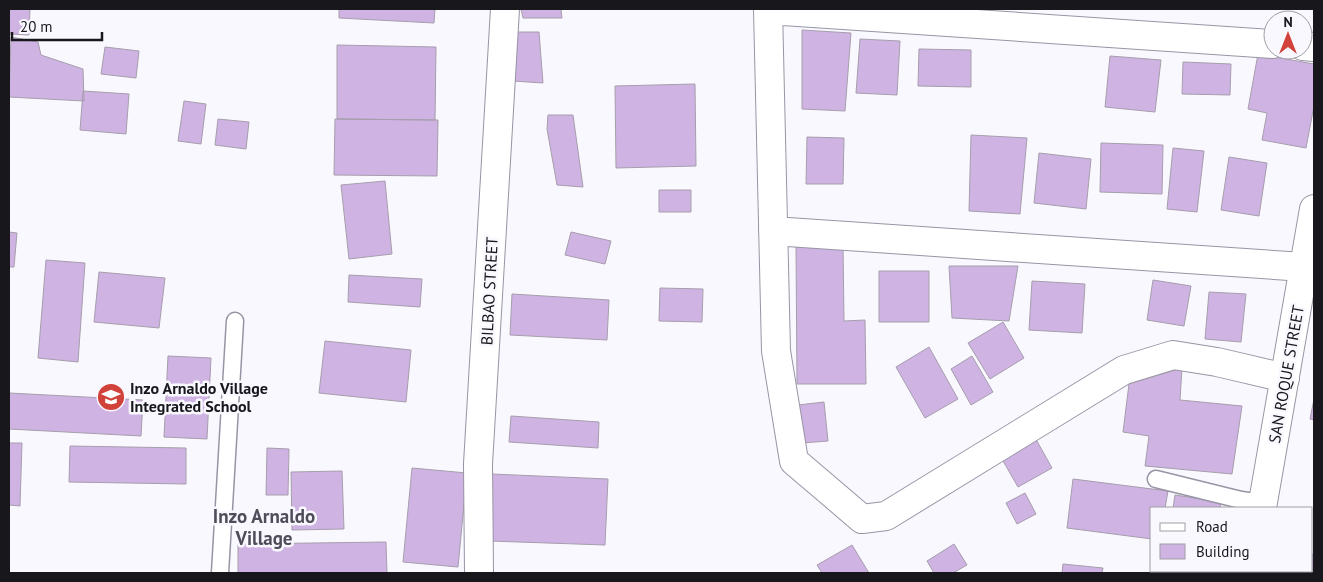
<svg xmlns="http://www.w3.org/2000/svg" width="1323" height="582" font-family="'PT Sans',sans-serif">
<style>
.building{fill:#cfb3e3;stroke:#a69eac}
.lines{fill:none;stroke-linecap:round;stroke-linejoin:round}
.lane-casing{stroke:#9795a4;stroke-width:19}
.street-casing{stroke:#9795a4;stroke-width:30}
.secondary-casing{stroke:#9795a4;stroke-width:30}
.lane{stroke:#fff;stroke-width:16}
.street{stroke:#fff;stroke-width:28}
.secondary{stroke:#fff;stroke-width:28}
.labels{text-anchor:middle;stroke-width:5;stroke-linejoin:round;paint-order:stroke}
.street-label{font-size:16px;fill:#17171c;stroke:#f9f8ff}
.poi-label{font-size:16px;font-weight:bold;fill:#17171c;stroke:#f9f8ff;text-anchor:start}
.quarter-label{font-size:19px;font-weight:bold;fill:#4f4d5a;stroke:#f9f8ff}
</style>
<rect width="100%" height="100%" fill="#f9f8ff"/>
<path class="building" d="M 9,9 L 30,9 L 29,35 L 9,34 Z
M 339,9 L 435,9 L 434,23 L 339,18 Z
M 521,9 L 561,9 L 562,18 L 523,18 Z
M 802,30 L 851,33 L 845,111 L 802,109 Z
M 510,32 L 539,32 L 543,83 L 513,81 Z
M 11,37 L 38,42 L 41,55 L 83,69 L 84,101 L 9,97 Z
M 860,39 L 900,41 L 897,95 L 856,93 Z
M 337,45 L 436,47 L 435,120 L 337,119 Z
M 105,47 L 139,51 L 136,78 L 101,74 Z
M 919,49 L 971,50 L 971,87 L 918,86 Z
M 1258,54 L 1314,64 L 1314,106 L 1306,148 L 1262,140 L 1267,113 L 1248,109 Z
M 1110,56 L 1161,60 L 1155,112 L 1105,107 Z
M 1183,62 L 1231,64 L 1230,95 L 1182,94 Z
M 695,84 L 696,166 L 616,168 L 615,86 Z
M 83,91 L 129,94 L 126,134 L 80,130 Z
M 184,101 L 206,104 L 201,144 L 178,141 Z
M 548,115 L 573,115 L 583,187 L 557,185 L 547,129 Z
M 218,119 L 249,122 L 246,149 L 215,145 Z
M 335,119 L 438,120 L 437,176 L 334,175 Z
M 971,135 L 1027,138 L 1020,214 L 969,211 Z
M 807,137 L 844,138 L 843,184 L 806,184 Z
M 1101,143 L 1163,145 L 1162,194 L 1100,192 Z
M 1173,148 L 1204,151 L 1197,212 L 1167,209 Z
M 1039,153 L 1091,159 L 1086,209 L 1034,203 Z
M 1229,157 L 1267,163 L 1259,216 L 1221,210 Z
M 385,181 L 392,254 L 349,259 L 341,185 Z
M 659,190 L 691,190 L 691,212 L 659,212 Z
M 9,232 L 17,233 L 14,267 L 9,267 Z
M 571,232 L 611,241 L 605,264 L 565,255 Z
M 843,245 L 844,321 L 865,320 L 866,384 L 797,384 L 796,246 Z
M 46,260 L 85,263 L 78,362 L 38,358 Z
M 949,266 L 1018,266 L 1009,321 L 952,318 Z
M 879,271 L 929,271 L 929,322 L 879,322 Z
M 99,272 L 165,278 L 159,328 L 94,322 Z
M 349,275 L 422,279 L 420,307 L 348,302 Z
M 1153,280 L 1191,286 L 1184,326 L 1147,320 Z
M 1032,281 L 1085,284 L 1082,333 L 1029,330 Z
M 660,288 L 703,289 L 702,322 L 659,321 Z
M 1209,292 L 1246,294 L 1241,342 L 1205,339 Z
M 512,294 L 609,300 L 607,340 L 510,335 Z
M 1003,322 L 1024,358 L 990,379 L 968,343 Z
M 325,341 L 411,350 L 406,402 L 319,393 Z
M 929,347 L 958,399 L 925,418 L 896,367 Z
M 168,356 L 211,358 L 207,439 L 164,437 Z
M 972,356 L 993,392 L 971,405 L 951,369 Z
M 1182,368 L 1180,400 L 1242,406 L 1232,474 L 1145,466 L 1149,436 L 1123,432 L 1129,384 Z
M 9,393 L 143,400 L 141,436 L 9,429 Z
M 1314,399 L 1314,420 L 1310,419 Z
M 824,402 L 828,441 L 802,443 L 798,405 Z
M 511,416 L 599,422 L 598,448 L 509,442 Z
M 1033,434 L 1052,468 L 1018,487 L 999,454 Z
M 9,443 L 22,443 L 20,506 L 9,505 Z
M 70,446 L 186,448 L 186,484 L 69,482 Z
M 267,448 L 289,449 L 288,495 L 266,495 Z
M 412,468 L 467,473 L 458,567 L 403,562 Z
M 342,471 L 344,529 L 292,530 L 291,472 Z
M 492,474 L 608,479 L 605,545 L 489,541 Z
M 1073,479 L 1168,491 L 1165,508 L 1152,508 L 1152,539 L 1067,528 Z
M 1025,493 L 1036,514 L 1017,524 L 1006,503 Z
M 1175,495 L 1221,502 L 1220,508 L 1173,508 Z
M 386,542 L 387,573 L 238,573 L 238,544 Z
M 954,544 L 967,565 L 953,573 L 934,573 L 927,561 Z
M 852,545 L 869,573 L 822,573 L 817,565 Z
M 1312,554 L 1314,554 L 1314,573 L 1271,573 L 1271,571 L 1312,571 Z
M 1063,564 L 1103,568 L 1102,573 L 1062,573 Z"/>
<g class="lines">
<defs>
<path id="lane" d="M 1156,479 L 1241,500 L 1263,503
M 220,573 L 235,321"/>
<path id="street" d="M 768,9 L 776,351 L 794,461 L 862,519 L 886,516 L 1124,370 L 1173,355 L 1217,362 L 1285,378
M 768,10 L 1273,44
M 1303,46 L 1314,47
M 773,231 L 1304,267
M 479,573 L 478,464 L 505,9"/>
<path id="secondary" d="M 1262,508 L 1314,209
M 1250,573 L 1251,571"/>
</defs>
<use href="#lane" class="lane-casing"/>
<use href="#street" class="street-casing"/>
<use href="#secondary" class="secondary-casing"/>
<use href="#lane" class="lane"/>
<use href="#street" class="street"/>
<use href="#secondary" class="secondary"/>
</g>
<defs>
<symbol id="school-disc" viewBox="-11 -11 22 22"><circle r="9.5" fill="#d0423a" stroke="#f9f8ff"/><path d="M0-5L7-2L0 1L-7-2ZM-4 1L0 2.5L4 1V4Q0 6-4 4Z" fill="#fff"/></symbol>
</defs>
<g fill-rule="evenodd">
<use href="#school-disc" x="95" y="381" width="32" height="32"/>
</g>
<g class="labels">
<g class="street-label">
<text transform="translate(489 291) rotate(-87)" y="6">BILBAO STREET</text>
<text transform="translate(1286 374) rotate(-80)" y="6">SAN ROQUE STREET</text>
</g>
<g class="poi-label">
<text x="130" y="394">Inzo Arnaldo Village<tspan x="130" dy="18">Integrated School</tspan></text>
</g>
<g class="quarter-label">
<text x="264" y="523">Inzo Arnaldo<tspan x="264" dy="22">Village</tspan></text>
</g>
</g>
<rect width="1323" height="582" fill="none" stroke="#17171c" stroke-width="20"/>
<rect x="1150" y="507" width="162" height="65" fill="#f9f8ff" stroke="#9f9ea4"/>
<rect x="1160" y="523" width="25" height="8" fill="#ffffff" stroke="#9f9ea4"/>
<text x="1196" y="532" font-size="15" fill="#17171c">Road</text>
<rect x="1160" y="544" width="25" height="15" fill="#cfb3e3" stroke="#9f9ea4"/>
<text x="1196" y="557" font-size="15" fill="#17171c">Building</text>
<g transform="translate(1288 35)"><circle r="24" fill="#f9f8ff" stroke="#9f9ea4"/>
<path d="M0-4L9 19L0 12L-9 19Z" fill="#d0423a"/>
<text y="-8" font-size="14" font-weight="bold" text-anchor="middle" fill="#17171c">N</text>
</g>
<path d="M12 32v8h90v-8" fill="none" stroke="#17171c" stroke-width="2.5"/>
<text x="20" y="32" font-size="15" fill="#17171c" stroke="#f9f8ff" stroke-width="4" paint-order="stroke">20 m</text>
</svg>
